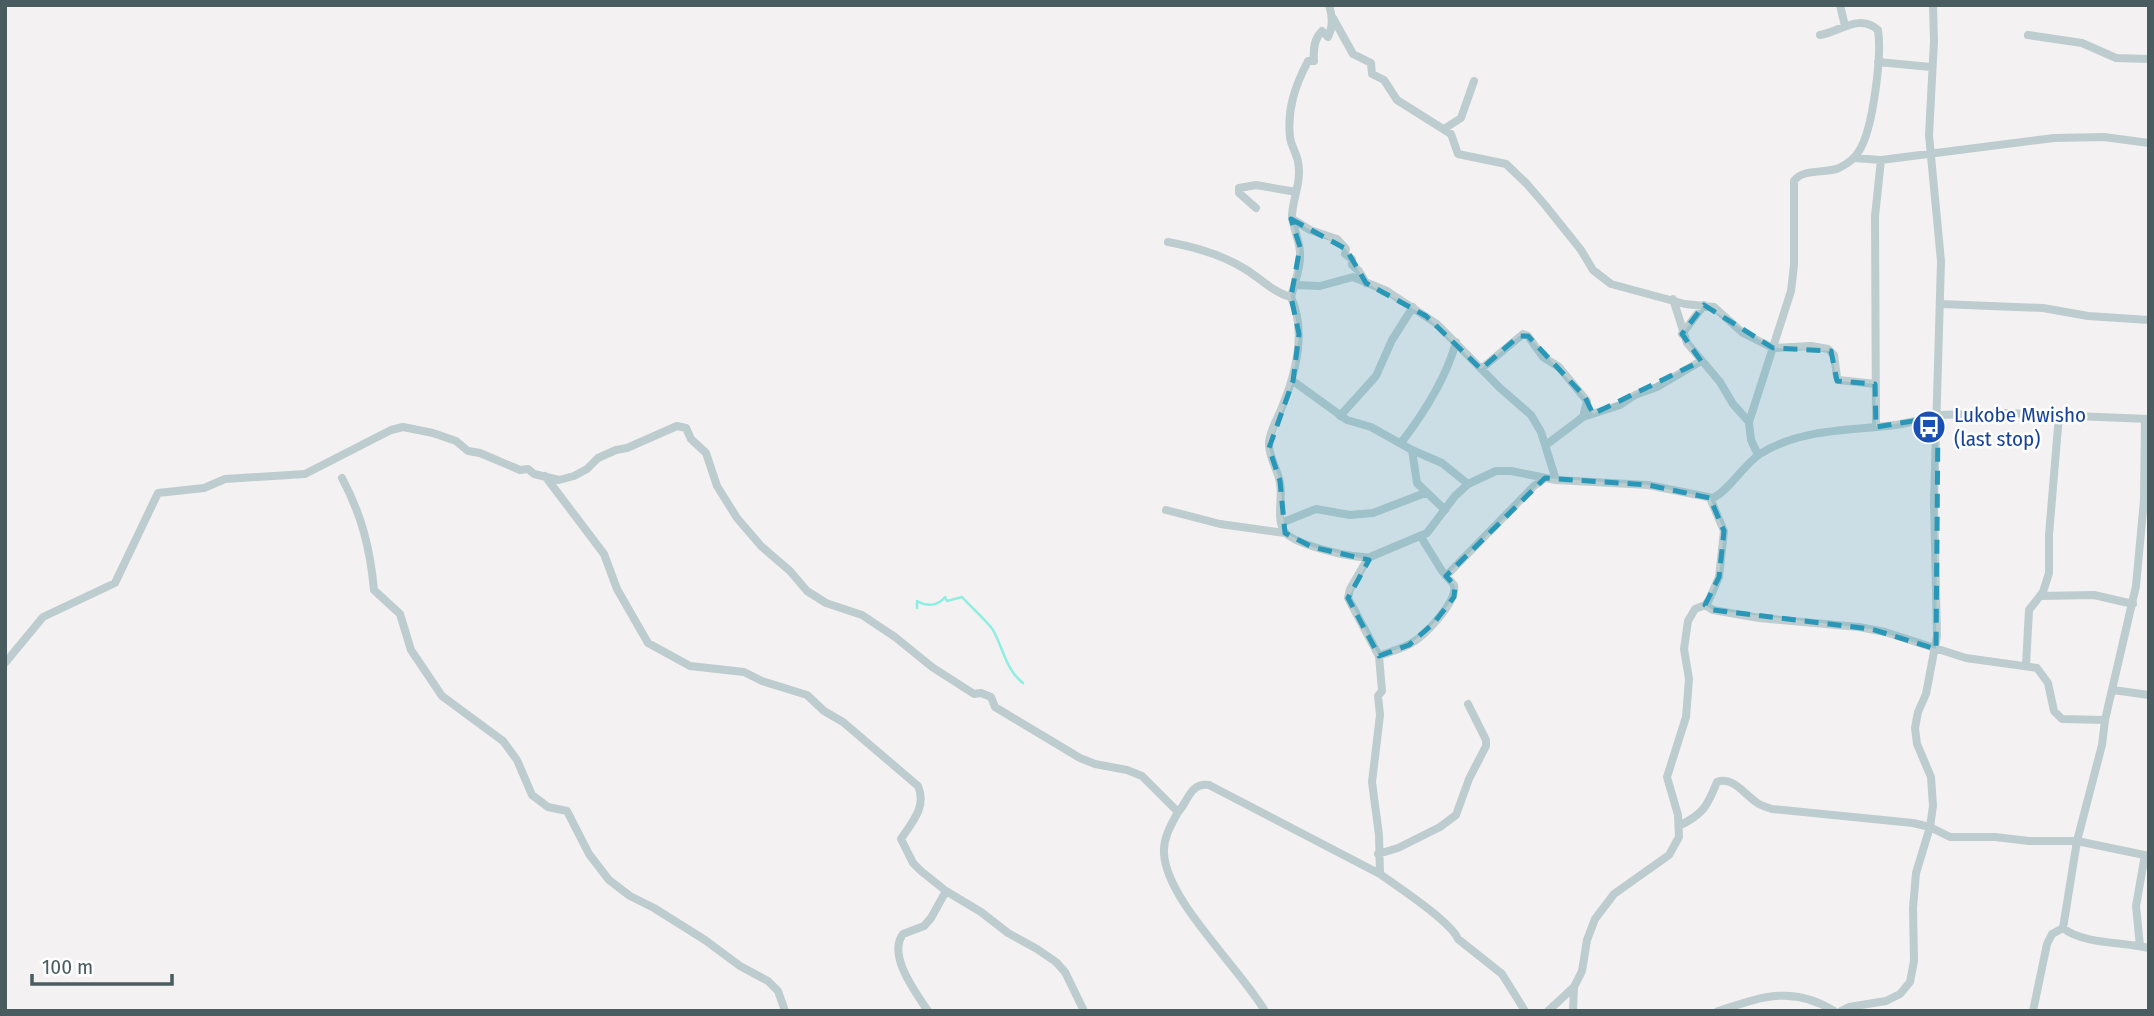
<svg xmlns="http://www.w3.org/2000/svg" width="2154" height="1016" font-family="'Fira Sans Condensed',sans-serif">
<style>
.lines{fill:none;stroke-linecap:round;stroke-linejoin:round}
.stream{stroke:#8deee2;stroke-width:2.5}
.street{stroke:#bdccce;stroke-width:8}
.marked{fill:#2897b8;fill-opacity:0.2;stroke:#2897b8;stroke-width:5;stroke-dasharray:14 9;stroke-linejoin:round}
.labels{text-anchor:middle;stroke-width:5;stroke-linejoin:round;paint-order:stroke}
.transit-label{font-size:21px;fill:#164399;stroke:#fff;text-anchor:start}
</style>
<rect width="100%" height="100%" fill="#f4f1f2"/>
<g class="lines">
<path class="stream" d="M 917,608 L 917,601 C 927,607 938,606 945,597 L 947,601 L 962,597 C 968,604 990,624 993,630 C 1003,648 1006,670 1023,683"/>
<path class="street" d="M 1329,5 C 1333,17 1333,27 1328,37 L 1322,31 C 1314,39 1313,49 1314,61 L 1308,61 C 1295,86 1287,109 1290,137 C 1291,146 1297,154 1298,162 C 1302,180 1293,198 1292,215 C 1291,219 1298,239 1299,245 C 1303,262 1295,281 1291,297 C 1307,332 1296,373 1282,407 C 1278,418 1270,430 1269,442 C 1268,457 1278,469 1280,483 C 1283,498 1276,518 1284,531 C 1293,545 1355,559 1370,557 L 1427,533 L 1455,496 L 1468,484 L 1496,471 L 1511,471 L 1556,480 L 1648,485 L 1713,498 C 1730,490 1743,465 1760,454 C 1801,428 1850,431 1895,425 C 1910,423 1923,418 1938,417
M 1840,5 L 1845,26
M 1333,18 L 1353,54 L 1371,63 L 1372,74 L 1384,80 L 1397,100 L 1451,134 L 1458,154 L 1506,164 L 1527,184 L 1545,205 L 1581,250 L 1593,270 L 1611,284 L 1685,304 L 1714,307 L 1743,333 L 1773,348 L 1811,346 L 1828,349 L 1834,355 L 1837,377 L 1839,380 L 1875,384
M 2028,35 L 2082,43 L 2116,58 L 2149,59
M 1878,62 L 1931,67
M 1444,129 L 1461,118 L 1474,81
M 1854,158 L 1881,160 L 2054,138 L 2104,137 L 2149,143
M 1256,208 L 1239,193 L 1239,188 L 1256,185 L 1296,192
M 1294,220 L 1310,230 L 1337,239 L 1346,249 L 1345,254 L 1352,259 L 1352,265 L 1359,271 L 1366,283
M 1168,242 C 1195,247 1221,254 1245,269 C 1260,278 1274,293 1291,297
M 1296,285 L 1320,286 L 1353,277 L 1387,291 L 1437,324 L 1500,388 L 1531,415 L 1541,432 L 1556,480
M 1673,299 L 1687,343 L 1720,382 L 1733,404 L 1749,422
M 1941,304 L 2043,308 L 2088,316 L 2149,320
M 1682,334 L 1704,305
M 1481,369 L 1523,334 L 1528,336 L 1543,357 L 1559,367 L 1587,401 L 1583,417 L 1546,445
M 1293,381 L 1347,420 L 1371,427 L 1412,450 L 1442,463 L 1468,484
M 1937,415 L 2005,413 L 2148,419
M 1340,416 L 1376,376 L 1392,340 L 1413,307
M 1583,417 L 1620,405 L 1635,395 L 1657,387 L 1701,361
M 2145,419 L 2144,500 L 2136,586 L 2105,720 L 2102,745 L 2077,841 L 2063,928 C 2082,944 2124,942 2149,948
M 1876,427 L 1875,216 L 1881,160
M 1401,443 C 1424,413 1446,379 1456,342
M 1412,450 L 1417,483 L 1445,510
M 1758,455 L 1751,440 L 1749,422 L 1791,291 L 1794,265 L 1794,181 C 1803,168 1825,174 1839,168 C 1847,164 1855,159 1859,151 C 1873,130 1882,55 1878,30 C 1859,13 1840,32 1820,35
M 545,476 L 604,554 L 617,589 L 648,643 L 690,666 L 744,672 L 762,681 L 807,695 L 824,711 L 843,722 L 918,786 C 927,807 912,822 901,839 L 913,863 L 921,871 L 946,891 L 981,912 L 1008,933 L 1037,949 L 1056,962 L 1065,972 L 1084,1011
M 342,478 C 362,516 370,548 374,590 L 400,614 L 411,650 L 442,696 L 503,741 L 517,760 L 532,795 L 548,807 L 567,811 L 589,854 L 609,880 L 630,896 L 654,908 L 705,940 L 740,966 L 768,981 L 778,991 L 785,1011
M 1166,510 L 1220,524 L 1285,533
M 1281,523 L 1316,509 L 1350,515 L 1373,513 L 1425,493
M 1368,558 L 1350,589 L 1348,598 L 1379,656 L 1382,691 L 1378,696 L 1380,715 L 1372,782 L 1379,835 L 1380,874 C 1398,887 1450,921 1458,939 L 1502,974 L 1525,1011
M 1446,576 L 1534,486 L 1545,478
M 2040,596 L 2094,595 L 2133,604
M 1705,605 L 1713,610 L 1759,618 L 1859,627 L 1885,632 L 1966,658 L 2037,668 L 2048,683 L 2054,711 L 2062,719 L 2105,720
M 1379,656 C 1389,652 1401,649 1410,644 C 1425,636 1458,601 1454,585 L 1442,571 L 1421,537
M 5,663 L 43,617 L 115,583 L 158,493 L 204,488 L 225,479 L 305,474 L 391,430 L 403,427 L 433,433 L 456,441 L 468,451 L 480,453 L 520,470 L 528,469 L 534,474 L 559,480 L 574,476 L 587,469 L 598,458 L 616,450 L 627,448 L 677,426 L 686,428 L 691,439 L 706,453 L 717,486 L 737,518 L 761,546 L 790,571 L 807,591 L 826,603 L 862,615 L 895,637 L 932,667 L 974,694 L 981,693 L 991,697 L 995,707 L 1080,758 L 1095,764 L 1127,770 L 1142,776 L 1178,812 C 1188,802 1190,782 1209,785 L 1380,874
M 2026,665 L 2029,610 L 2043,592 L 2049,573 L 2049,535 L 2059,415
M 2113,690 L 2149,695
M 1178,812 C 1171,825 1163,838 1164,853 C 1166,900 1239,967 1265,1011
M 1679,826 C 1703,814 1707,807 1717,782 C 1733,776 1744,794 1756,802 C 1761,806 1767,807 1772,809 L 1913,823 L 1930,827 L 1950,837 L 1995,837 L 2029,841 L 2077,841 L 2149,856
M 1378,854 L 1398,848 L 1440,827 L 1456,815 L 1469,779 L 1486,746 L 1486,740 L 1468,704
M 2140,946 L 2136,906 L 2145,855
M 928,1011 C 916,993 887,955 903,934 L 924,926 L 931,918 L 946,891
M 1548,1011 L 1574,987
M 1573,1011 L 1574,987 L 1582,971 L 1587,940 L 1595,919 L 1614,894 L 1669,855 L 1679,837 L 1678,815 L 1667,777 L 1686,717 L 1689,679 L 1684,649 L 1688,621 L 1695,609 L 1705,605 L 1709,600 L 1719,577 L 1724,531 L 1710,498
M 1718,1011 C 1761,997 1793,985 1834,1011
M 1841,1011 L 1849,1007 L 1886,1001 L 1900,994 L 1910,982 L 1914,961 L 1913,908 L 1916,873 L 1930,827 L 1933,806 L 1931,777 L 1917,744 L 1915,728 L 1918,712 L 1926,694 L 1937,636 L 1934,501 L 1941,261 L 1929,135 L 1934,41 L 1933,5
M 2033,1011 L 2047,944 L 2052,934 L 2063,928"/>
</g>
<path class="marked" d="M 1291,219 L 1346,249 L 1366,283 L 1426,316 L 1481,369 L 1519,336 L 1528,336 L 1585,397 L 1593,414 L 1701,361 L 1682,334 L 1704,305 L 1773,348 L 1831,351 L 1837,381 L 1875,384 L 1876,427 L 1938,417 L 1936,649 L 1871,629 L 1713,610 L 1705,605 L 1719,577 L 1724,531 L 1710,498 L 1648,485 L 1545,478 L 1446,576 L 1455,586 L 1454,597 L 1434,623 L 1409,645 L 1379,656 L 1348,598 L 1369,560 L 1312,547 L 1285,533 L 1280,481 L 1269,448 L 1293,381 L 1299,334 L 1291,297 L 1300,247 Z"/>
<defs>
<symbol id="bus-disc" viewBox="-11 -11 22 22"><circle r="9.5" fill="#1a4fb4" stroke="#fff"/><path d="M-5-6H5V4H4V6H2V4H-2V6H-4V4H-5ZM-3.5-4V0h7V-4ZM-3.5 1.2v1.5H-2V1.2ZM2 1.2v1.5H3.5V1.2Z" fill="#fff"/></symbol>
</defs>
<g fill-rule="evenodd">
<use href="#bus-disc" x="1910" y="408" width="38" height="38"/>
</g>
<g class="labels">
<g class="transit-label">
<text x="1954" y="422">Lukobe Mwisho<tspan x="1954" dy="24">(last stop)</tspan></text>
</g>
</g>
<rect width="2154" height="1016" fill="none" stroke="#495c5f" stroke-width="14"/>
<path d="M32 974v10h140v-10" fill="none" stroke="#495c5f" stroke-width="3.5"/>
<text x="42" y="974" font-size="21" fill="#495c5f" stroke="#ffffff" stroke-width="5" paint-order="stroke">100 m</text>
</svg>
